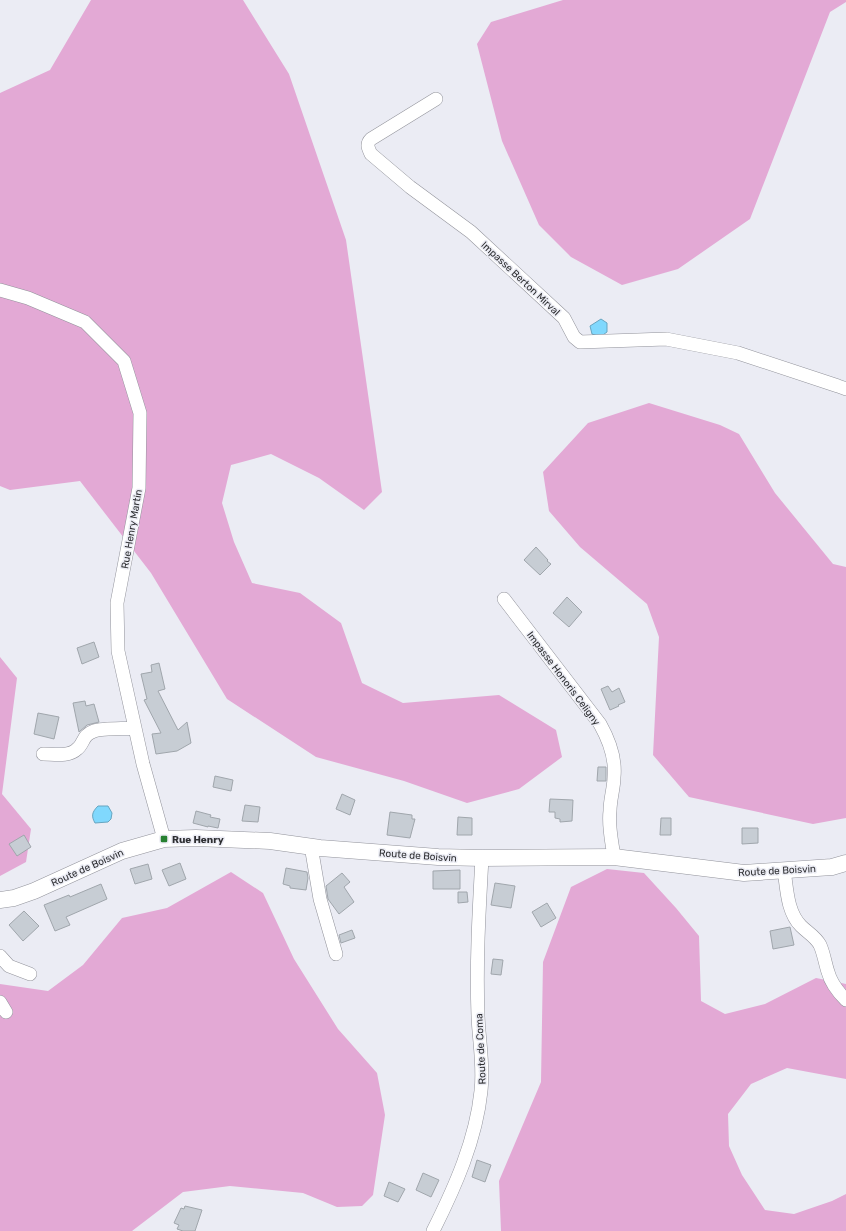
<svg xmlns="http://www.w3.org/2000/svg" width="846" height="1231" font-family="Rubik,sans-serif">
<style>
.green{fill:#e3a9d5}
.water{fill:#80d8fd;stroke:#67a5c0}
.building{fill:#c7cdd4;stroke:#a0a6ac}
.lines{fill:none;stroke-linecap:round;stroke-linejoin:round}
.minor-casing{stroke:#92939b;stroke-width:14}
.major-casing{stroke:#92939b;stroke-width:17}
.minor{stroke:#fff;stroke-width:13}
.major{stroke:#fff;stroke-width:16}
.poi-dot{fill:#278131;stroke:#ebecf4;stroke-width:1.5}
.labels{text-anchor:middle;stroke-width:3;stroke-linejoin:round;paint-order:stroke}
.street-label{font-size:10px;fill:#2d2e31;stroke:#ebecf4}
.poi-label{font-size:10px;font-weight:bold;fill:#2d2e31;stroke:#ebecf4;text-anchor:start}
</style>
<rect width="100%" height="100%" fill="#ebecf4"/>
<path class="green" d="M 91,0 L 243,0 L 289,74 L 346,240 L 382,492 L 364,510 L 319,478 L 271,454 L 231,465 L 222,503 L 234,542 L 252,583 L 300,593 L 341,623 L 362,683 L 403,703 L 499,695 L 556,730 L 562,757 L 519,789 L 467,803 L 404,781 L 316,757 L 227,699 L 151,573 L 80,481 L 10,490 L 0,486 L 0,93 L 50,70 Z
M 563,0 L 846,0 L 846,2 L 830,12 L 750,219 L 678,269 L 622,285 L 571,257 L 539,225 L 502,141 L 477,44 L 491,22 Z
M 649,403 L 720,425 L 739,434 L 775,493 L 833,564 L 846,567 L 846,818 L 813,824 L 689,797 L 653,755 L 659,637 L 647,604 L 580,547 L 549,511 L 543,472 L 588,423 Z
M 0,657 L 17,678 L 2,794 L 31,829 L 26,862 L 0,876 Z
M 607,869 L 644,873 L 676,908 L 699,936 L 701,1001 L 725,1014 L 765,1004 L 816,978 L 846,984 L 846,1079 L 787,1068 L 751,1084 L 728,1114 L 729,1146 L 742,1175 L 765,1210 L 794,1214 L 832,1201 L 846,1194 L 846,1231 L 501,1231 L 499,1181 L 541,1082 L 543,962 L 571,887 Z
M 231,872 L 263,893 L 294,959 L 338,1029 L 377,1073 L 385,1115 L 373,1195 L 362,1206 L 337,1207 L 303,1193 L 230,1186 L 183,1192 L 132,1231 L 0,1231 L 0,984 L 48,991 L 83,965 L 122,918 L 167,908 Z"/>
<path class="water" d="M 601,319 L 607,323 L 607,332 L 600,337 L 592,334 L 590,326 Z
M 98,806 L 108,806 L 112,813 L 111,819 L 108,822 L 95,823 C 91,816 92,812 98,806 Z"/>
<path class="building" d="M 536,547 L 548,560 L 547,561 L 551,564 L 540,575 L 524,560 Z
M 567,597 L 582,612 L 569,627 L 553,613 Z
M 94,642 L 99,657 L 82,664 L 77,648 Z
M 159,663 L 165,689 L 158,691 L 178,730 L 187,722 L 191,743 L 177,751 L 156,754 L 152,734 L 161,733 L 144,700 L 147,699 L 141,674 L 152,672 L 151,665 Z
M 608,686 L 612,692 L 619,688 L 625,702 L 618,705 L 619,706 L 610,710 L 601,689 Z
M 85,701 L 86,706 L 94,704 L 99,722 L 87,725 L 79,732 L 73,703 Z
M 38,713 L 59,717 L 54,739 L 34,734 Z
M 598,767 L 606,767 L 606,781 L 597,781 Z
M 215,776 L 233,780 L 231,791 L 213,787 Z
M 342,794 L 355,800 L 350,815 L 336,809 Z
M 550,799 L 573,800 L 572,821 L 560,822 L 560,819 L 555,818 L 555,812 L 549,812 Z
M 245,805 L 260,807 L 258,822 L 242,821 Z
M 196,811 L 211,815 L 210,817 L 220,819 L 218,828 L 208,826 L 208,827 L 193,823 Z
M 390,812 L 412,815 L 412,819 L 415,819 L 410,838 L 387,835 Z
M 458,817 L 472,818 L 472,835 L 457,835 Z
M 661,818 L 671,818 L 671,835 L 660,835 Z
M 742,828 L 758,828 L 758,843 L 742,844 Z
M 24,835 L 31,847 L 17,856 L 9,844 Z
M 180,863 L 186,879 L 169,886 L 162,870 Z
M 148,864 L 152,879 L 135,884 L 130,869 Z
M 286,868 L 307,872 L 308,878 L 306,890 L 290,888 L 290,886 L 283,884 Z
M 460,870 L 460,889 L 433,889 L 433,871 Z
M 342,873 L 350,882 L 344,887 L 354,902 L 339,914 L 328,899 L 326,886 Z
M 495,883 L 515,886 L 511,908 L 491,905 Z
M 101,884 L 107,899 L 66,917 L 70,925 L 55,931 L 44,905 L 69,895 L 70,897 Z
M 458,892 L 467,892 L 468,902 L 458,903 Z
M 547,903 L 556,918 L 541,927 L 532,912 Z
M 24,911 L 39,926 L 23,941 L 9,925 Z
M 790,927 L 794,945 L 773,949 L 770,931 Z
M 352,930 L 355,938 L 341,943 L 339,935 Z
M 493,959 L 503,960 L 501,975 L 491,974 Z
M 477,1160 L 491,1165 L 485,1182 L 472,1177 Z
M 423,1173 L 439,1180 L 431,1197 L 416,1190 Z
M 389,1182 L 405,1189 L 398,1202 L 384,1196 Z
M 185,1206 L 202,1210 L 195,1231 L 183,1231 L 177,1229 L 179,1225 L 174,1223 L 181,1208 L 184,1209 Z"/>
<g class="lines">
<defs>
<path id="minor" d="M 436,99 L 371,139 C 366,144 368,148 371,154 L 410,187 L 471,232 L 564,318 L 574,337 L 580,342 L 666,339 L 738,353 L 838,386 L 846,389
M 0,290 L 28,298 L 85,322 L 124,361 L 140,413 L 139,488 L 117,603 L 118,651 L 143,764 L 164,839
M 504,599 L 600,724 C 609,740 616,758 614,777 C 614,788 610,799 610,811 C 608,826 612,842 614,857
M 43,754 C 54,754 69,757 77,749 C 84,744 82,735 94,731 C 103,728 125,729 135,728
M 311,846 L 320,899 L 336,954
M 784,870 C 787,889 787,912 801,926 C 807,932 816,937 820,945 C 824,954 825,963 828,972 C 831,983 838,992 846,1000
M 0,956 L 9,966 L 30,974
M 0,1002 L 6,1012
M 433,1231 C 455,1187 476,1140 481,1091 C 484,1066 479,1041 478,1016 C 476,963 479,911 482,858"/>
<path id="major" d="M 0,900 L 14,898 L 34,891 L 122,851 L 164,839 L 196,838 L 270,841 L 320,848 L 438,857 L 482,858 L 614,857 L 744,873 L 832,867 L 846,863"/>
</defs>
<use href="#minor" class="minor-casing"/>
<use href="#major" class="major-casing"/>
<use href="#minor" class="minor"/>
<use href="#major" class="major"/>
</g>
<rect class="poi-dot" x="160" y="835" width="8" height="8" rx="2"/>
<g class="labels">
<g class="street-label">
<text transform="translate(521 278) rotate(43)" y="4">Impasse Berton Mirval</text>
<text transform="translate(131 529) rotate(-80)" y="4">Rue Henry Martin</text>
<text transform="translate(564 678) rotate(53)" y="4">Impasse Honoris Celigny</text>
<text transform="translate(418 855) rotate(4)" y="4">Route de Boisvin</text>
<text transform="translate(87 867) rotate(-24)" y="4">Route de Boisvin</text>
<text transform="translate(777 870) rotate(-3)" y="4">Route de Boisvin</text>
<text transform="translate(480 1049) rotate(-93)" y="4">Route de Coma</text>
</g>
<g class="poi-label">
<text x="172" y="843">Rue Henry</text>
</g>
</g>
</svg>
